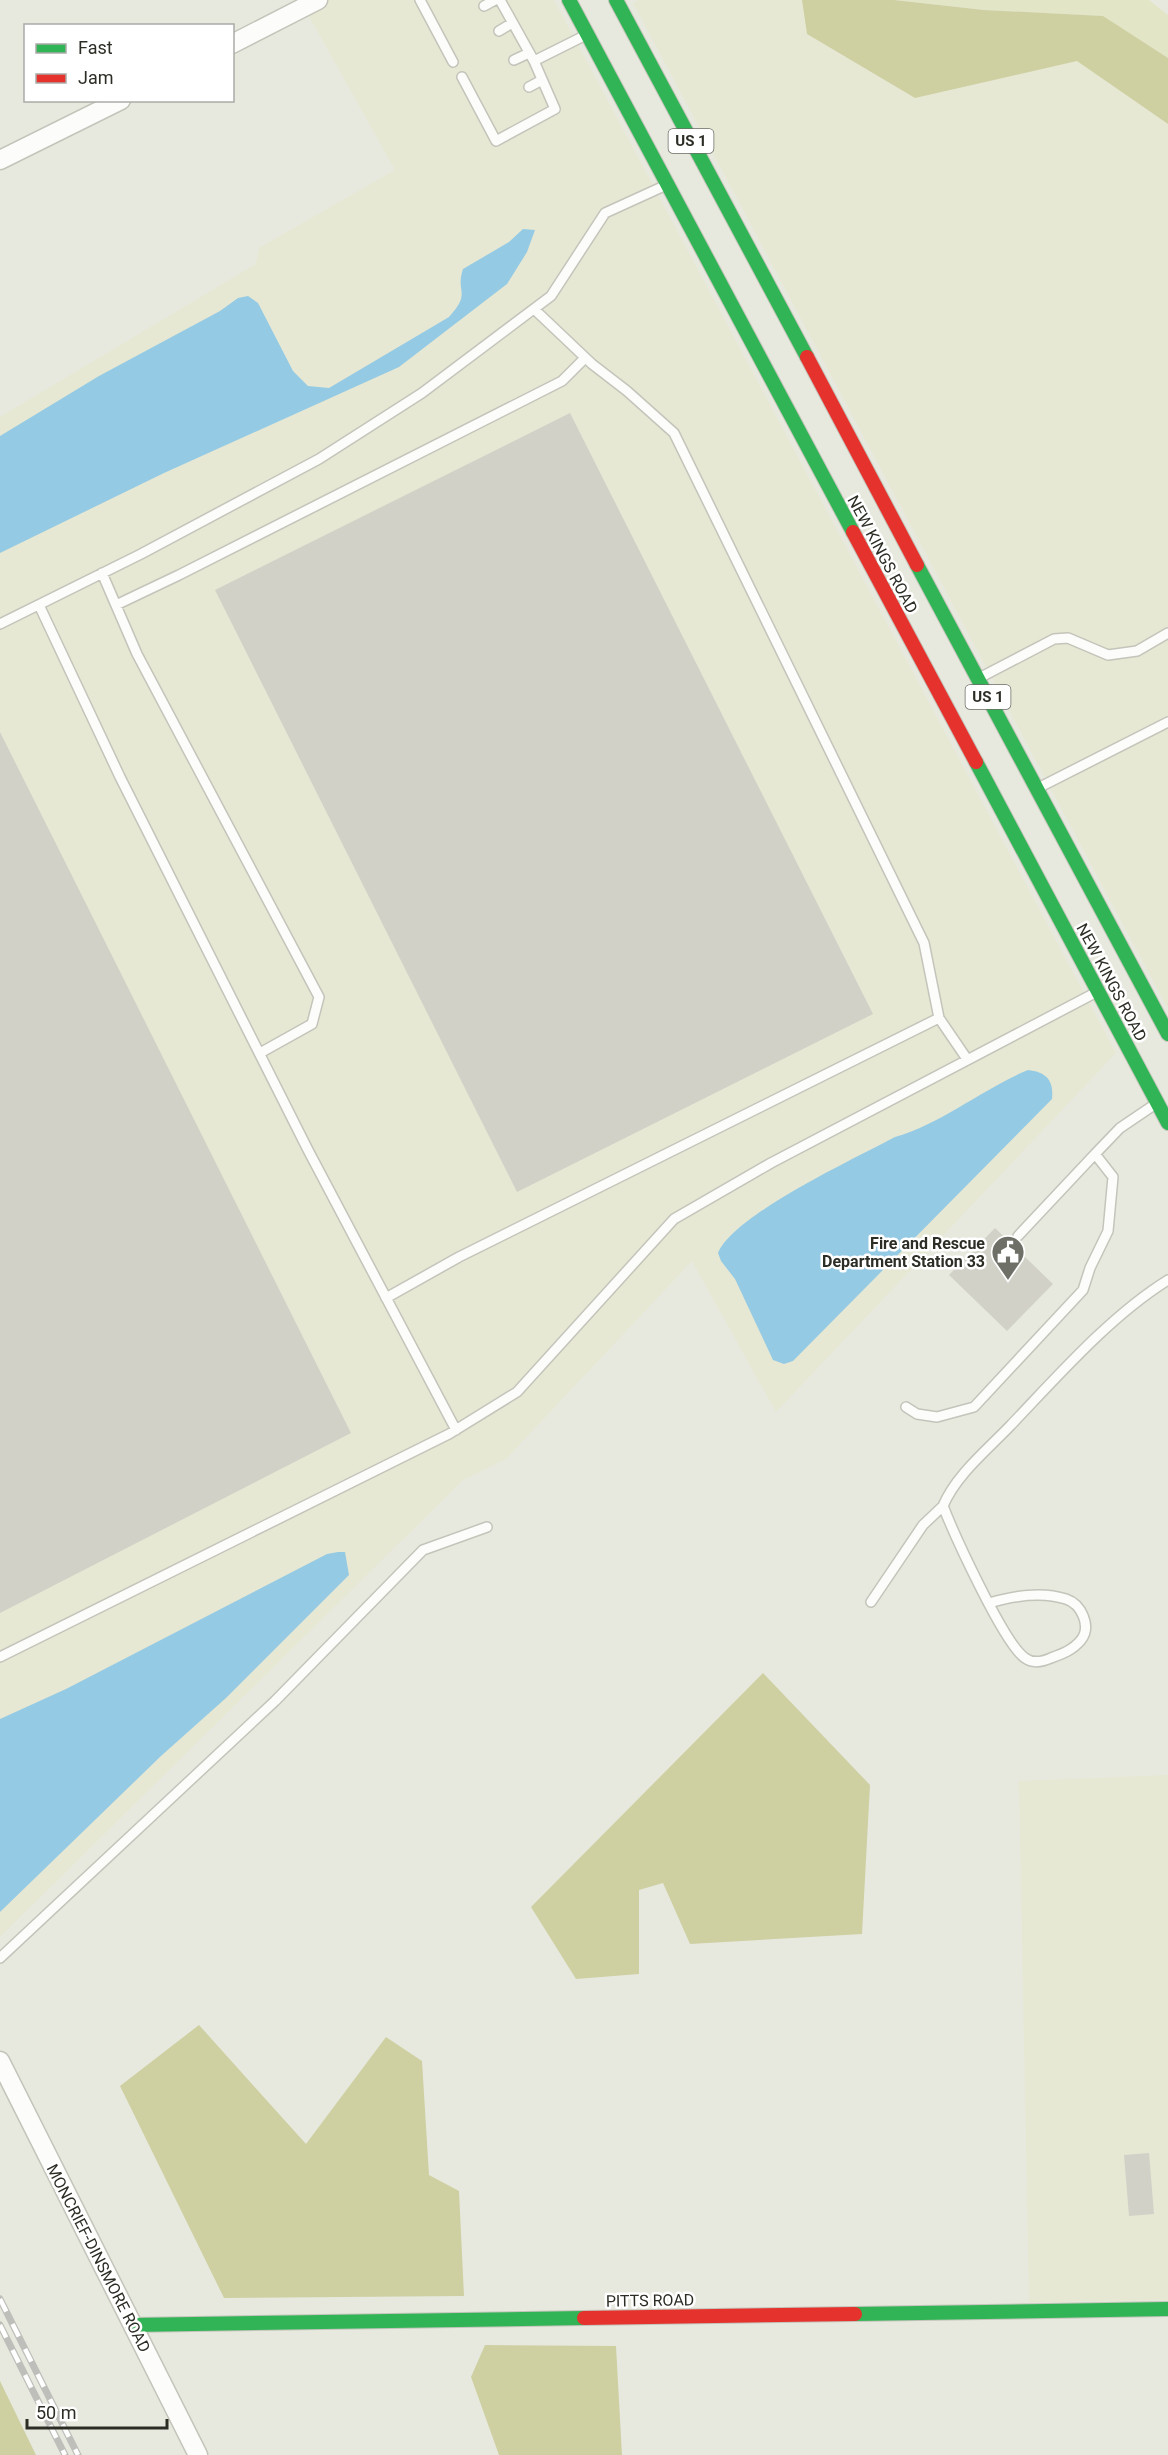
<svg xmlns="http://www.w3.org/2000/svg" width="1168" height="2455" font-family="Roboto,sans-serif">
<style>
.built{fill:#e6e8d3}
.green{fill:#e3e5c7}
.forest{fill:#ced0a2}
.water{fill:#95cae4}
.building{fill:#d1d1c8}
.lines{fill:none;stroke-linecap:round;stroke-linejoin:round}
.lane-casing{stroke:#c4c4bb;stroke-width:12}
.street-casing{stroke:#c4c4bb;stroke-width:21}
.fast-casing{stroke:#c4c4bb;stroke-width:16}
.jam-casing{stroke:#c4c4bb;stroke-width:16}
.lane{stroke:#fcfcfa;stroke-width:9}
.street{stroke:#fcfcfa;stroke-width:18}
.fast{stroke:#30b455;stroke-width:14}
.jam{stroke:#e5322d;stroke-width:14}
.rail-casing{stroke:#bebeba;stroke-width:7}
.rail{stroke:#fff;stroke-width:4.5;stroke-dasharray:14;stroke-linecap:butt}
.labels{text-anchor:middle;stroke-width:5;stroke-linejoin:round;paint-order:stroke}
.shield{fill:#fff;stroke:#6b6c66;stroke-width:1.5}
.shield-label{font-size:15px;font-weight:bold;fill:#2c2d25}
.street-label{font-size:16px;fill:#2c2d25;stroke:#fff}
.poi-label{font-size:16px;font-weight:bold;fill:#2c2d25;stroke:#fff;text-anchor:end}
</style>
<rect width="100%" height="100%" fill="#e8e9de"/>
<path class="built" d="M 300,0 L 554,0 L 1116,1053 L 776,1412 L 692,1261 L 506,1459 L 463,1480 L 0,1937 L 0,417 L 256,264 L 259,248 L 395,170 Z
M 639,0 L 802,0 L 807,34 L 915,98 L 1077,60 L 1168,124 L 1168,1009 L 633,3 Z
M 1168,1775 L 1168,2300 L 1029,2302 L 1019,1781 Z"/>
<path class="green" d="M 894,0 L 1149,0 L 1168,15 L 1168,58 L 1102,16 L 984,10 Z"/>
<path class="forest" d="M 802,0 L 894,0 L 984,10 L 1103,16 L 1168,58 L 1168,124 L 1077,61 L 915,98 L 807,34 Z
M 763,1673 L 870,1785 L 862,1934 L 690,1944 L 663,1883 L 639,1890 L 639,1974 L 576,1979 L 531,1907 Z
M 199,2025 L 306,2144 L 386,2037 L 422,2061 L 429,2175 L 459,2191 L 464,2296 L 224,2298 L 120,2086 Z
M 485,2345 L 616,2346 L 622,2455 L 499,2455 L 471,2377 Z
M 0,2381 L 36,2455 L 0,2455 Z"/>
<path class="water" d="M 523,229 L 535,230 L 527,252 L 507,284 L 399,367 L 164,473 L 0,553 L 0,436 L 99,376 L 220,311 L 238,298 L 248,296 L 258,303 L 293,371 L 308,386 L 329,388 L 449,317 C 472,292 455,293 463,269 L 509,242 Z
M 1028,1070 C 1047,1072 1054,1081 1052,1099 L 793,1361 L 784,1364 L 773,1360 L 735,1279 L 721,1261 L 718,1253 C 733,1215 856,1158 895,1137 C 943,1123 982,1089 1028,1070 Z
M 338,1552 L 345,1552 L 349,1575 L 226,1698 L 161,1756 L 0,1912 L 0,1719 L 66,1689 L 327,1554 Z"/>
<path class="building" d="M 570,413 L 873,1014 L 517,1192 L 215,590 Z
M 0,732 L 351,1433 L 0,1613 Z
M 995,1228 L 1053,1284 L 1007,1331 L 949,1275 Z
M 1149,2153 L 1154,2214 L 1129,2216 L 1124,2155 Z"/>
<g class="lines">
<defs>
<path id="lane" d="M 420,0 L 453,62
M 500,0 L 534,61 L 584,36
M 484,6 L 495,0
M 499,31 L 512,23
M 514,60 L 529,53
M 462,77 L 496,141 L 555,109 L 534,61
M 529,87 L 542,80
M 534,309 L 592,364 L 627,391 L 674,433 L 924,943 L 939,1018 L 967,1059
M 102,573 L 137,654 L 319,997 L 312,1024 L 260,1053
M 39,605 L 120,777 L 308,1150 L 456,1430
M 116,605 L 179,575 L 562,381 L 585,358
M 0,624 L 141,554 L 319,459 L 422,393 L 551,296 L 605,213 L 662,187
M 983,676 L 1054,639 L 1068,638 L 1108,655 L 1137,651 L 1168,633
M 1042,786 L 1168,722
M 1018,1236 L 1095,1154
M 386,1298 L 459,1257 L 939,1018
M 906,1407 L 917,1414 L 937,1417 L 974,1407 L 1083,1290 L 1090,1268 L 1108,1231 L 1113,1177 L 1095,1154 L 1120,1128 L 1154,1105
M 871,1602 L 923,1525 L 943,1506
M 989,1603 C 1014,1596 1041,1591 1066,1599 C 1081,1604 1092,1626 1081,1640 C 1073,1650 1062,1654 1051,1658 C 1042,1662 1033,1664 1025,1658 C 1004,1644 954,1534 943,1506 C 956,1475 987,1450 1010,1426 C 1057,1377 1110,1316 1168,1280
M 0,1657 L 449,1434 L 517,1392 L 674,1219 L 771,1163 L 1093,994
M 0,1958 L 275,1701 L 423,1550 L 487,1527"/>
<path id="street" d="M 232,44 L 318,0
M 0,160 L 121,100
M 0,2061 L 198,2455"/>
<path id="fast" d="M 569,0 L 853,532
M 616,0 L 807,357
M 917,565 L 1168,1034
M 976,762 L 1168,1123
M 855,2314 L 1168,2309
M 132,2325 L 584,2318"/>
<path id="jam" d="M 807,357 L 917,565
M 853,532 L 976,762
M 584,2318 L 855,2314"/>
</defs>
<use href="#lane" class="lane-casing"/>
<use href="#street" class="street-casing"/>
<use href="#fast" class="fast-casing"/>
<use href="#jam" class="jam-casing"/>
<use href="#lane" class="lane"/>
<use href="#street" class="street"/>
<use href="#fast" class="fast"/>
<use href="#jam" class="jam"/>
<defs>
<path id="rail" d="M 0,2299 L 78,2455
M 0,2325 L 65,2455"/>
</defs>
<use href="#rail" class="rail-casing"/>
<use href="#rail" class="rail"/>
</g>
<defs>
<symbol id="civic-pin" viewBox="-11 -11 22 30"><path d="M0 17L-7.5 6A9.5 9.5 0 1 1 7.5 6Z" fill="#6e6f66" stroke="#fff"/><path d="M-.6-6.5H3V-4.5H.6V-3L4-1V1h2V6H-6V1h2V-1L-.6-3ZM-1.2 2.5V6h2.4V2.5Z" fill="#fff"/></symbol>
</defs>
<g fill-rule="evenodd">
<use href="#civic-pin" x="989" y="1233" width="38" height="52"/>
</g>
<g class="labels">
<g class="shield">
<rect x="668.5" y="129" width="45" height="24" rx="4.5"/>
<rect x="965.5" y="685" width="45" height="24" rx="4.5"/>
</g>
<g class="shield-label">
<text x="691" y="146">US 1</text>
<text x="988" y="702">US 1</text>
</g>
<g class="street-label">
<text transform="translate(883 554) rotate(62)" y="6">NEW KINGS ROAD</text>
<text transform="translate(1112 982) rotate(62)" y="6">NEW KINGS ROAD</text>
<text transform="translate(99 2258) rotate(63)" y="6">MONCRIEF-DINSMORE ROAD</text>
<text transform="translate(650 2300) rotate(-1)" y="6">PITTS ROAD</text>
</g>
<g class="poi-label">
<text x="985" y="1249">Fire and Rescue<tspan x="985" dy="18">Department Station 33</tspan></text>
</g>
</g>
<rect x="24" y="24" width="210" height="78" fill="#ffffff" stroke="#ababa8" stroke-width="1.5"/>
<rect x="36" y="44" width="30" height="9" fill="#30b455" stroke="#ababa8" stroke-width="1.5"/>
<text x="78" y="54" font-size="18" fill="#2c2d25">Fast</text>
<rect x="36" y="74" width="30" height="9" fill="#e5322d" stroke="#ababa8" stroke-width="1.5"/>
<text x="78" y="84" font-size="18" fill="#2c2d25">Jam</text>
<path d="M27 2419v9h140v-9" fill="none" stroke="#2c2d25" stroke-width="3"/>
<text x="36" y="2419" font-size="18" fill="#2c2d25" stroke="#ffffff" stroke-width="4.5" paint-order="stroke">50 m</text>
</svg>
